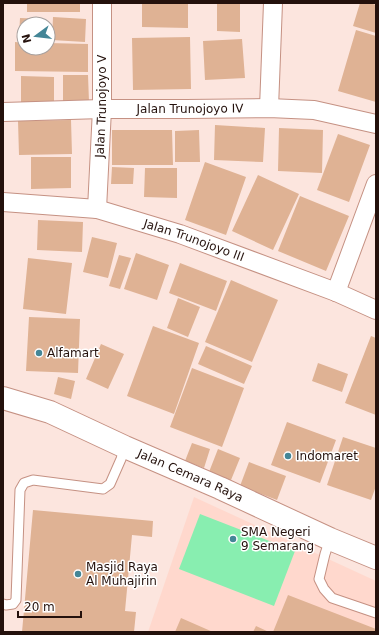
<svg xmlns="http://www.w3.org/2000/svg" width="379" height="635" font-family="'DejaVu Sans',sans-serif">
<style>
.built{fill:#ffd8cd}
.green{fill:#88eeb0}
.building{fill:#dfb294}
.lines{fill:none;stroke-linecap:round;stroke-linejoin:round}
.lane-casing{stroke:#c59183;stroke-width:11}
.street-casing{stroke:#c59183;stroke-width:20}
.secondary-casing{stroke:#c59183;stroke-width:24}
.lane{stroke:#fff;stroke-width:9}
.street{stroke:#fff;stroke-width:18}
.secondary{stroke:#fff;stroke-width:22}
.poi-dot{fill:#448697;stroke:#fff;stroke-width:1.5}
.labels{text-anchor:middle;stroke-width:3;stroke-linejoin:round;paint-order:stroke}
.street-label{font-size:12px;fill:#24110c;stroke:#fff}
.poi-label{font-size:12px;fill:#24110c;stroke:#fff;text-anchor:start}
</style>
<rect width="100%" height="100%" fill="#fce5de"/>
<path class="built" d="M 194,497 L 376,581 L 376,632 L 148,632 Z"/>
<path class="green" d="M 200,514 L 295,551 L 274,606 L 179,569 Z"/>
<path class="building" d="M 27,3 L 80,3 L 80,12 L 27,12 Z
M 142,3 L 188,3 L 188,28 L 142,27 Z
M 217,3 L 240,3 L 240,32 L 217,31 Z
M 360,3 L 370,3 L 376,5 L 376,33 L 353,26 Z
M 53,17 L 86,19 L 85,42 L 52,40 Z
M 20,18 L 45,19 L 45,24 L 24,24 L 24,37 L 19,37 Z
M 356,30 L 376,36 L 376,102 L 338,91 Z
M 190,37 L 191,89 L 133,90 L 132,38 Z
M 242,39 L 245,78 L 205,80 L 203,41 Z
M 15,42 L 24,43 L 24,48 L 48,48 L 48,43 L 88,44 L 88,72 L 15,71 Z
M 63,75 L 88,75 L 89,102 L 63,103 Z
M 21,76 L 54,77 L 54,102 L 21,102 Z
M 71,120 L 72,154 L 19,155 L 18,121 Z
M 215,125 L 265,128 L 263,162 L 214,160 Z
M 279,128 L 323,130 L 322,173 L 278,171 Z
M 112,130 L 172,130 L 173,165 L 112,165 Z
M 199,130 L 200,162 L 175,162 L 175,131 Z
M 338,134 L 370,145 L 349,202 L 317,190 Z
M 31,157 L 71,157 L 71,188 L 31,189 Z
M 205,162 L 246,177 L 226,235 L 185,220 Z
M 112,167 L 134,168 L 133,184 L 111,184 Z
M 145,168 L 177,168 L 177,198 L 144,197 Z
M 258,175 L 299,194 L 273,250 L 232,231 Z
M 300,196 L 349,216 L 326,271 L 278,251 Z
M 38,220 L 83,222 L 82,252 L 37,250 Z
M 92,237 L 117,243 L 108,278 L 83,272 Z
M 136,253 L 169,265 L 157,300 L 124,289 Z
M 119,255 L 131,258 L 120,289 L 109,286 Z
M 28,258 L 72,263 L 66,314 L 23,309 Z
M 180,263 L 227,281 L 216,311 L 169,293 Z
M 231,280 L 278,300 L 252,362 L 205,342 Z
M 178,298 L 200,307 L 188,337 L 167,328 Z
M 29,317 L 80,319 L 78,373 L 26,371 Z
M 153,326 L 199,343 L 174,414 L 127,396 Z
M 371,336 L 376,338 L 376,415 L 345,403 Z
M 101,344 L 124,354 L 108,389 L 86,379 Z
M 206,346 L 252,366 L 244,384 L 198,364 Z
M 318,363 L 348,374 L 342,392 L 312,381 Z
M 192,368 L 244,388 L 222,447 L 170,427 Z
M 58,377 L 75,381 L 71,399 L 54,394 Z
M 287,422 L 336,440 L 320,483 L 271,465 Z
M 343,437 L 376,448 L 376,486 L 371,500 L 327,485 Z
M 192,443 L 210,449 L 204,468 L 185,461 Z
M 218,449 L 240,458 L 231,480 L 209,472 Z
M 249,462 L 286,476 L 277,500 L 240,486 Z
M 33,510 L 153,521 L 152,537 L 132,535 L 125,611 L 136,612 L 134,632 L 22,632 Z
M 288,595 L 376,629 L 376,632 L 273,632 Z
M 181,618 L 213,632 L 175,632 Z
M 256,626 L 269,632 L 253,632 Z"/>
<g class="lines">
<defs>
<path id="lane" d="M 330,539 L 325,554 L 319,579 L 324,589 L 332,598 L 376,613
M 3,604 L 6,605 L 13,604 L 16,600 L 20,490 L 24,483 L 33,480 L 103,489 L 110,484 L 121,459 L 125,447"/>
<g id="street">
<path d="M 269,108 L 273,3"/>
<path id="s1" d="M 3,112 L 102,109 L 186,109 L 269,108 L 314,110 L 376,124"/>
<path id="s2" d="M 3,202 L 97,209 L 180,234 L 336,292 L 376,310"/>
<path id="s3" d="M 97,209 L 102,109 L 102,3"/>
<path d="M 336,292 L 376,184"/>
</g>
<g id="secondary">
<path id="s4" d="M 3,398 L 50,412 L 125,447 L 220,488 L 330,539 L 376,558"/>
</g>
</defs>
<use href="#lane" class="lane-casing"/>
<use href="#street" class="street-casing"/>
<use href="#secondary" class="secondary-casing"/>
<use href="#lane" class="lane"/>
<use href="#street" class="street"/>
<use href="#secondary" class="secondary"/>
</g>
<g class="poi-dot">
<circle cx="39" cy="353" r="4"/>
<circle cx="288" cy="456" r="4"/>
<circle cx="233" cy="539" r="4"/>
<circle cx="78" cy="574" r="4"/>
</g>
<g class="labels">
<g class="street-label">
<text dy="4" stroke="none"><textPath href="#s3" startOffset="103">Jalan Trunojoyo V</textPath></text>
<text dy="4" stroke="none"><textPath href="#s1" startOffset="187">Jalan Trunojoyo IV</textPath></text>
<text dy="4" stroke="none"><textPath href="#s2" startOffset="196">Jalan Trunojoyo III</textPath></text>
<text dy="4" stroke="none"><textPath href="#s4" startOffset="203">Jalan Cemara Raya</textPath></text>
</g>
<g class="poi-label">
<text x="47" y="357">Alfamart</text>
<text x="296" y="460">Indomaret</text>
<text x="241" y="536">SMA Negeri<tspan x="241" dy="14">9 Semarang</tspan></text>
<text x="86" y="571">Masjid Raya<tspan x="86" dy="14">Al Muhajirin</tspan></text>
</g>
</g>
<rect width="379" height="635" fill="none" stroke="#24110c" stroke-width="8"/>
<g transform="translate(36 36) rotate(255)"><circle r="19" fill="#ffffff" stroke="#a7a09e"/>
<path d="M0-3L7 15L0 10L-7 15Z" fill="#448697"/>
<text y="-6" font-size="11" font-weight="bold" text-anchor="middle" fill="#24110c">N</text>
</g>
<path d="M18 611v6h63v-6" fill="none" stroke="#24110c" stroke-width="2"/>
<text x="24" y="611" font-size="12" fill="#24110c" stroke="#ffffff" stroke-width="3" paint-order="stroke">20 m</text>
</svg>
